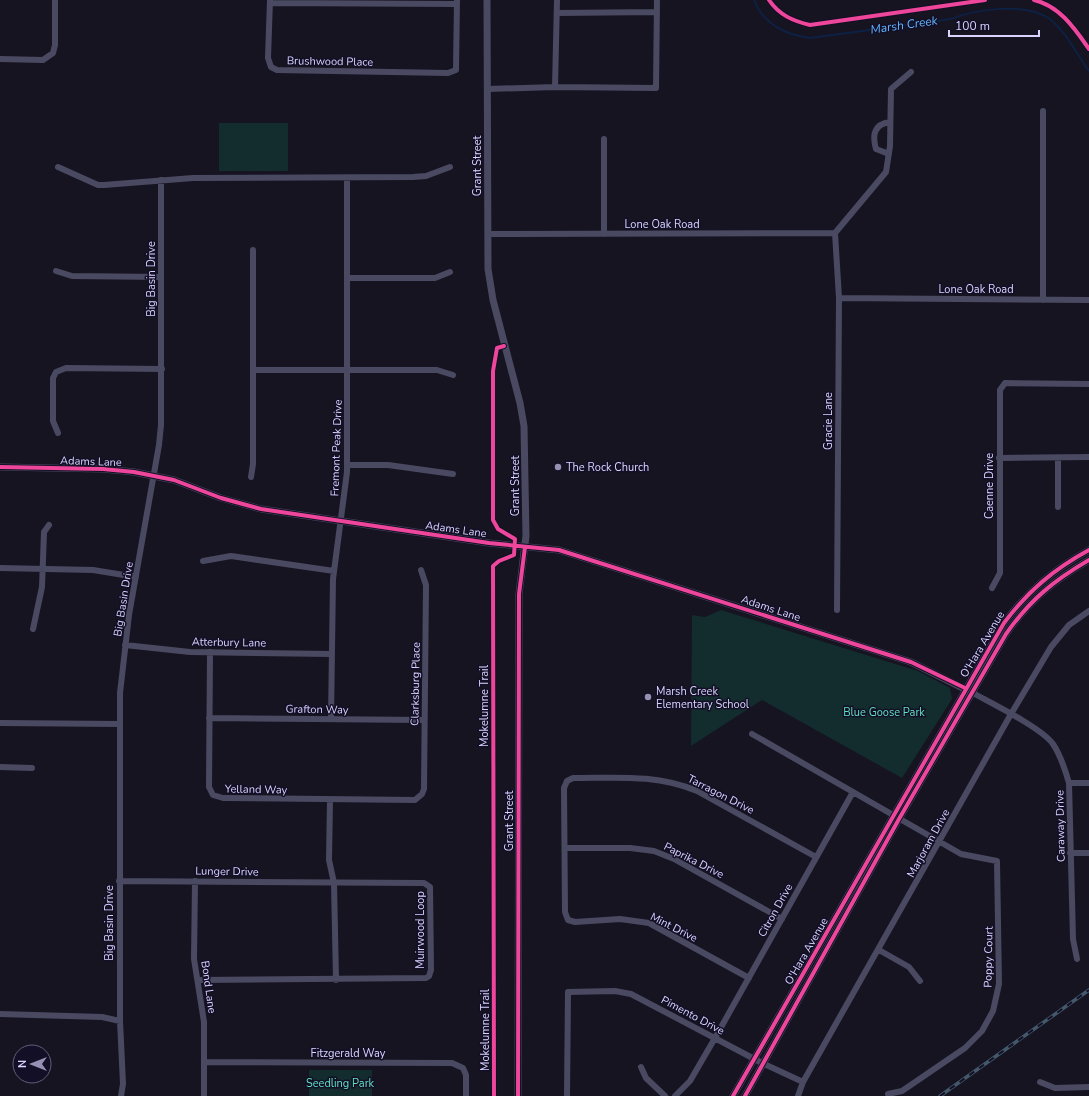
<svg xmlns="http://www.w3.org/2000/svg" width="1089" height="1096" font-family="'Nunito Sans',sans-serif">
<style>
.green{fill:#132c2d}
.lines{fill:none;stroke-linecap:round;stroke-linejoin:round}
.stream{stroke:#0d2144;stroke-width:2}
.minor{stroke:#4a4962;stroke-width:6}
.tertiary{stroke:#4a4962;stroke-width:7}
.rail-casing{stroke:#43596b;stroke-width:3.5}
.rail{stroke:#130f26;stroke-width:2;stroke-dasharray:6;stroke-linecap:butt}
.cycleway-casing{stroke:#130f26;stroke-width:6}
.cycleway{stroke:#ed469a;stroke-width:4}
.poi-dot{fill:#9591b1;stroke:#130f26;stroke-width:1.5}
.labels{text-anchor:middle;stroke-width:3;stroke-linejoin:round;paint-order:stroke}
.street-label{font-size:11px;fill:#d9d4ff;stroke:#130f26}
.poi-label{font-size:11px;fill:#d9d4ff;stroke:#130f26;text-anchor:start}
.park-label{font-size:11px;fill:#5fe0c0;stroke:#130f26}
.water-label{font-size:12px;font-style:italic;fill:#62b6ff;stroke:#130f26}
</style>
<rect width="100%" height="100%" fill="#161421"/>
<path class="green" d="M 219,123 L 288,123 L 288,171 L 219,171 Z
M 721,610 L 918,671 L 950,688 L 952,699 L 902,778 L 762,700 L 691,746 L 692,615 L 705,617 Z
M 309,1070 L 372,1070 L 372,1096 L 309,1096 Z"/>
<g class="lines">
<path class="stream" d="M 754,0 C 763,24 786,35 810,38 L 951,19 C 976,9 1027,2 1050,19 C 1067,33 1076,53 1089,71"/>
<path class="minor" d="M 270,0 L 268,58 L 271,67 L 277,70 L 448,73 L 456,70 L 457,0
M 270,3 L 457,4
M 557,13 L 657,12
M 0,59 L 43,60 L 53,53 L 55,45 L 55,0
M 555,87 L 557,0
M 488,89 L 555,87 L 656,88 L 657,0
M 889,154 L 876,149 C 872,135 874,124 890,122
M 58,167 L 98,185 L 104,185 L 193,178 L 413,177 L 426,176 L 450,167
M 835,233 L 839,298 L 837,610
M 835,233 L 886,172 L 890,146 L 891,89 L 911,72
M 488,234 L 835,233
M 604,234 L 604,139
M 56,271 L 72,276 L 161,277
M 347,278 L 435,278 L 450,272
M 839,298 L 1089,300
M 1043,300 L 1043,111
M 253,370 L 437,370 L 453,375
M 58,433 L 53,421 L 53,378 L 56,372 L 66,368 L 162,369
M 999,458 L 1089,457
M 347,465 L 388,465 L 453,474
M 251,477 L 253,464 L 253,250
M 1058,507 L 1058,458
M 203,561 L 231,556 L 334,571
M 0,568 L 93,570 L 136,577
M 992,588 L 1000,573 L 1000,390 L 1005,383 L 1089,384
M 33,629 L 42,587 L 44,532 L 49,525
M 125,645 L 190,652 L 332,654
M 210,652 L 209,787 L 213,795 L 223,798 L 415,800 L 422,794 L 424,789 L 426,585 L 421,570
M 973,693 C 991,703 1042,728 1053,744 C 1061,756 1065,769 1069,783 L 1073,939 L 1077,959
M 209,718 L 424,720
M 331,719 L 333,579 L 347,472 L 347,178
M 0,723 L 119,724
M 752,734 L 961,854 L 997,861 L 999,984 L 993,1011 L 982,1031 L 965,1048 L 902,1091 L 888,1094
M 0,767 L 32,768
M 1069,783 L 1089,783
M 330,800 L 329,860 L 334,883 L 336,980
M 565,848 L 630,848 L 654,851 L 674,859 L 782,919
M 1070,853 L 1089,853
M 119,881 L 424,883 L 430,887 L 431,970 L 429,976 L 426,978 L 198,980
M 195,881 L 194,959 L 204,1022 L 204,1096
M 879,950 L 909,967 L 920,981
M 749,978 L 649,923 L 620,919 L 575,922 L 568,920 L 565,912 L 564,788 L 567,781 L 573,778 C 617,778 656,774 697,791 L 816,857
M 0,1014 L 102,1017 L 120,1021
M 204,1062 L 452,1063 L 463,1068 L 466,1075 L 466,1096
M 641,1067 L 646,1078 L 665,1096
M 1040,1082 L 1055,1088 L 1089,1087
M 121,1096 L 123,1084 L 120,1021 L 120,693 L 129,615 L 159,445 L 161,425 L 161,180
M 567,1096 L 568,992 L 615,991 L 631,994 L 762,1063 L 803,1082
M 675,1096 L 690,1081 L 715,1038 L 853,792
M 798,1096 L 803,1082 L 1011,714 L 1051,647 L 1069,625 L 1089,611"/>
<path class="tertiary" d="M 487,0 L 488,269 L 493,300 L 520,403 L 524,426 L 526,536 L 519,594 L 518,1096
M 0,467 L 103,469 L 134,472 L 174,480 L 221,498 L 261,509 L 489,543 L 559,550 L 911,662 L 973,693
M 733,1096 L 1004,623 C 1028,591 1054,569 1089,550
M 745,1096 L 899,819 L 1006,634 C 1030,600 1053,581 1089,560"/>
<defs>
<path id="rail" d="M 940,1096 L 1089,990"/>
</defs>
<use href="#rail" class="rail-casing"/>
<use href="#rail" class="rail"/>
<defs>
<path id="cycleway" d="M 769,0 C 779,15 793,21 810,25 L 985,0
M 1034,0 C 1060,6 1075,29 1089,49
M 0,467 L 103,469 L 134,472 L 174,480 L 221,498 L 261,509 L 489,543 L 559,550 L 911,662 L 965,688
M 494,1096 L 493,566 L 499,561 L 514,555 L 515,539 L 498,529 L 493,520 L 493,371 L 497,348 L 504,346
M 518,1096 L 519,594 L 525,547
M 733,1096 L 1004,623 C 1028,591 1054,569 1089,550
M 745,1096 L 899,819 L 1006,634 C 1030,600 1053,581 1089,560"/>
</defs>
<use href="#cycleway" class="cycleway-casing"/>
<use href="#cycleway" class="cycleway"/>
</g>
<g class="poi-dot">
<circle cx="558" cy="467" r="4"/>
<circle cx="648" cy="697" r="4"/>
</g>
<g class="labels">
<g class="street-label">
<text transform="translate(330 61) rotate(1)" y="4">Brushwood Place</text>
<text transform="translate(477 166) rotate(-90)" y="4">Grant Street</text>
<text x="662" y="228">Lone Oak Road</text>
<text transform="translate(151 279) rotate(-90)" y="4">Big Basin Drive</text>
<text x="976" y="293">Lone Oak Road</text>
<text transform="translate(828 421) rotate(-90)" y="4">Gracie Lane</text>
<text transform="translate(336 448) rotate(-88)" y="4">Fremont Peak Drive</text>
<text transform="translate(91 461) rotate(2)" y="4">Adams Lane</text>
<text transform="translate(515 486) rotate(-90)" y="4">Grant Street</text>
<text transform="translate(989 486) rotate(-90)" y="4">Caenne Drive</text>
<text transform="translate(456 529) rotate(8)" y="4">Adams Lane</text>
<text transform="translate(123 599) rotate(-81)" y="4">Big Basin Drive</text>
<text transform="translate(771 608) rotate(18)" y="4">Adams Lane</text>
<text transform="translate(229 642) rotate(1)" y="4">Atterbury Lane</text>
<text transform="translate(982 644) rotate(-59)" y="4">O'Hara Avenue</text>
<text transform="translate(415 684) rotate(-89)" y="4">Clarksburg Place</text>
<text transform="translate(484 706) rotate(-90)" y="4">Mokelumne Trail</text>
<text transform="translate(317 709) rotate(1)" y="4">Grafton Way</text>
<text transform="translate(256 789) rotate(1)" y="4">Yelland Way</text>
<text transform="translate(721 794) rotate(27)" y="4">Tarragon Drive</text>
<text transform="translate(509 821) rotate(-90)" y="4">Grant Street</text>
<text transform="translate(1060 826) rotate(-91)" y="4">Caraway Drive</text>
<text transform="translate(928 843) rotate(-61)" y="4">Marjoram Drive</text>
<text transform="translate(694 860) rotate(27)" y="4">Paprika Drive</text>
<text transform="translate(227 871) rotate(1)" y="4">Lunger Drive</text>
<text transform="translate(775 910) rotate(-61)" y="4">Citron Drive</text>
<text transform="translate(109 923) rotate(-90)" y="4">Big Basin Drive</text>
<text transform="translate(674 927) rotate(27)" y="4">Mint Drive</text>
<text transform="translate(420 930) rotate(-90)" y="4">Muirwood Loop</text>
<text transform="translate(806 951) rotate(-60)" y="4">O'Hara Avenue</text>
<text transform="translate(988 957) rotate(-89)" y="4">Poppy Court</text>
<text transform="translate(209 987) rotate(82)" y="4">Bond Lane</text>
<text transform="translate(693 1015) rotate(28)" y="4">Pimento Drive</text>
<text transform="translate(485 1030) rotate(-90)" y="4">Mokelumne Trail</text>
<text x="348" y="1057">Fitzgerald Way</text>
</g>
<g class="poi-label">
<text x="566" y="471">The Rock Church</text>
<text x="656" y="695">Marsh Creek<tspan x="656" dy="13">Elementary School</tspan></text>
</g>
<g class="park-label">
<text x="884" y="716">Blue Goose Park</text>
<text x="340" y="1087">Seedling Park</text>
</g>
<g class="water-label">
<text transform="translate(904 25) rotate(-8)" y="4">Marsh Creek</text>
</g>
</g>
<g transform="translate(32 1064) rotate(270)"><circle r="19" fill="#130f26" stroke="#625e7d"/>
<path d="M0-3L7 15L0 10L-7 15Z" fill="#9591b1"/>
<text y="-6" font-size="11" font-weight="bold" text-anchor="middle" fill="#d9d4ff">N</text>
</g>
<path d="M949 30v6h90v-6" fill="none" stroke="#d9d4ff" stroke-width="2"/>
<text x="955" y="30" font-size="12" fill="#d9d4ff" stroke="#130f26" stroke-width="3" paint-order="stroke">100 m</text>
</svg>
